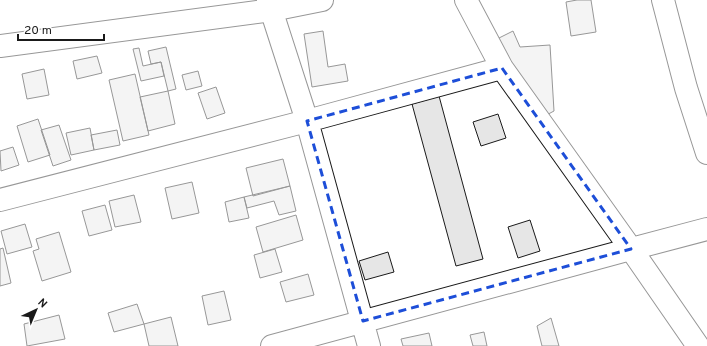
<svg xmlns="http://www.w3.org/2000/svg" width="707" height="346" font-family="Overpass,sans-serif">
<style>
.building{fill:#e6e6e6;stroke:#1a1a1a}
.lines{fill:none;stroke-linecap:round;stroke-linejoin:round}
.minor-casing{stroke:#1a1a1a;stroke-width:24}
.tertiary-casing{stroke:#1a1a1a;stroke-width:24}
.minor{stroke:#fff;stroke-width:22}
.tertiary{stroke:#fff;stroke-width:22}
.marked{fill:none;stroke:#1d4ed8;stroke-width:3;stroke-dasharray:8 5;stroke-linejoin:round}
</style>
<rect width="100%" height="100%" fill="#fff"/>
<path class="building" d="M 577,0 L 591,0 L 596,32 L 571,36 L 566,2 Z
M 323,31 L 328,67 L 345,64 L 348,81 L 312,87 L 304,34 Z
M 513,31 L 520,47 L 550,45 L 554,111 L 539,119 L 497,39 Z
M 166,47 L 176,89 L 168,91 L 161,62 L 151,64 L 148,51 Z
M 139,48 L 143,66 L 161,62 L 164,76 L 141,81 L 133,49 Z
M 97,56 L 102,73 L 77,79 L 73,61 Z
M 44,69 L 49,95 L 27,99 L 22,74 Z
M 198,71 L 202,86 L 186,90 L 182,75 Z
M 135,74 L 149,135 L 123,141 L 109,80 Z
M 216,87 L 225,113 L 207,119 L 198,93 Z
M 168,91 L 175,124 L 148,131 L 140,97 Z
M 439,96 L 483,259 L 456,266 L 412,104 Z
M 498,114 L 506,138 L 481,146 L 473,122 Z
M 38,119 L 50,155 L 28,162 L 17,126 Z
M 59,125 L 71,160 L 53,166 L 41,130 Z
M 90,128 L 94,150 L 71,155 L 66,133 Z
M 117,130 L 120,145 L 94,150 L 91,135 Z
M 13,147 L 19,165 L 1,171 L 0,151 Z
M 283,159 L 290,186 L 253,196 L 246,168 Z
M 192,182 L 199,213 L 172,219 L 165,188 Z
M 290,186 L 296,211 L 279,215 L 274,201 L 247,208 L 244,197 Z
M 134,195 L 141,222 L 115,227 L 109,201 Z
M 244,197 L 249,218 L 229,222 L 225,202 Z
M 105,205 L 112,230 L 89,236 L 82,211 Z
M 296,215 L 303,240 L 263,252 L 256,227 Z
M 530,220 L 540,251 L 518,258 L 508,227 Z
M 25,224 L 32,247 L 7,254 L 1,231 Z
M 59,232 L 71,272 L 42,281 L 33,251 L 39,249 L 36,239 Z
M 3,248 L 11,283 L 0,286 L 0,249 Z
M 275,249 L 282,272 L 260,278 L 254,255 Z
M 388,252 L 394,272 L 365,280 L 359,261 Z
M 308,274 L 314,295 L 286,302 L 280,282 Z
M 224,291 L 231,320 L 208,325 L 202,296 Z
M 137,304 L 144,324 L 114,332 L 108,313 Z
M 59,315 L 65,339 L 27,346 L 24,324 Z
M 171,317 L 178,346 L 149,346 L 144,324 Z
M 551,318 L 559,346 L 542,346 L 537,326 Z
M 484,332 L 487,346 L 473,346 L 470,335 Z
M 429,333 L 432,346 L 403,346 L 401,339 Z"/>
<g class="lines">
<defs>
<path id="minor" d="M 268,0 L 307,121 L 369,346
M 466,0 L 502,68 L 631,249 L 698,346
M 663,0 L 686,88 L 707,153
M 0,200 L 307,121 L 502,68
M 272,346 L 631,249 L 707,229"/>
<path id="tertiary" d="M 0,46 L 272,10 L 322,0"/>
</defs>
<use href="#minor" class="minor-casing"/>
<use href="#tertiary" class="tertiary-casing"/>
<use href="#minor" class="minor"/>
<use href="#tertiary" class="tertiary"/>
</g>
<path d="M0 0H707V346H0ZM 502,68 L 631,249 L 363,321 L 307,121 Z" fill="#fff" fill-opacity=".55" fill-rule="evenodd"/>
<path class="marked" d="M 502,68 L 631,249 L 363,321 L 307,121 Z"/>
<g transform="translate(36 310) rotate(44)" stroke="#ffffff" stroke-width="3" paint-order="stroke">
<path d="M0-3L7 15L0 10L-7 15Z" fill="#1a1a1a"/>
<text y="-6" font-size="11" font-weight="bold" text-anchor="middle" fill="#1a1a1a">N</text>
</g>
<path d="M18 34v6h86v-6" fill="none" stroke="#1a1a1a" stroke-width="2"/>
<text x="24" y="34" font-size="12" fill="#1a1a1a" stroke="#ffffff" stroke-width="3" paint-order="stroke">20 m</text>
</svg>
